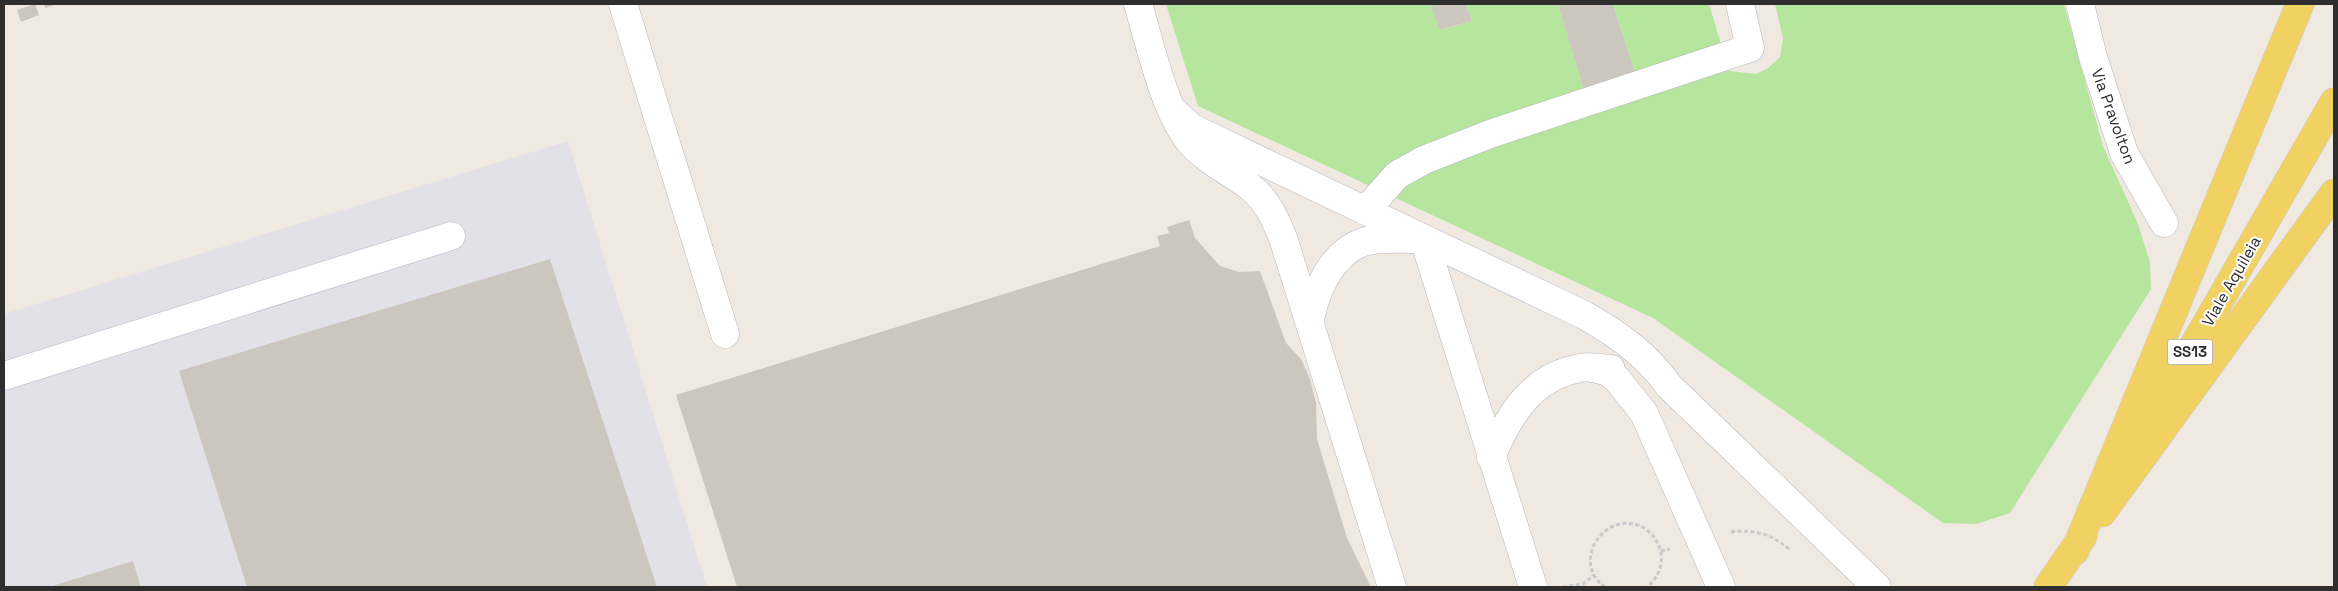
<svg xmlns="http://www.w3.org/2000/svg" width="2338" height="591" font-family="'Space Grotesk',sans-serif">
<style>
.industrial{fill:#e3e1e8}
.green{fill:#b6e59e}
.building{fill:#cbc7bf}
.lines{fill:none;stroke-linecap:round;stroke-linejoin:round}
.minor-casing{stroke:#b4b7c1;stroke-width:29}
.major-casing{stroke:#c9c9c9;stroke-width:29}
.path{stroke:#c9c9c9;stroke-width:3;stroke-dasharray:4 2.5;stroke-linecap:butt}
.minor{stroke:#fff;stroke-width:28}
.major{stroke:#f2d163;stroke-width:28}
.labels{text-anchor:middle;stroke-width:4;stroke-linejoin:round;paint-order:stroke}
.shield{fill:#fff;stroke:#6d6d6d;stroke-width:1}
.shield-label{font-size:15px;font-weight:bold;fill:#2e2e2e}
.street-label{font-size:16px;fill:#2e2e2e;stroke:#fff}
</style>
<rect width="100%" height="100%" fill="#efe9e1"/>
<path class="industrial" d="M 568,141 L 707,587 L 4,587 L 4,314 Z"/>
<path class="green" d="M 1166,4 L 1430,4 L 1441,30 L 1472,21 L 1466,4 L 1558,4 L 1585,93 L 1636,76 L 1613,4 L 1709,4 L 1729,71 L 1756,74 L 1768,68 L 1780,57 L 1783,38 L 1775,4 L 2064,4 L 2103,146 L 2138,224 L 2150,262 L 2151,289 L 2010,513 L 1976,524 L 1943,523 L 1653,318 L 1198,106 Z"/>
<path class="building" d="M 35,4 L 39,15 L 21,22 L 17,10 Z
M 44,4 L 58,4 L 45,8 Z
M 1430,4 L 1466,4 L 1472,21 L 1440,30 Z
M 1558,4 L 1613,4 L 1636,76 L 1585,94 Z
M 1189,220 L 1195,238 L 1220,266 L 1239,272 L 1260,271 L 1286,343 L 1301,359 L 1310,379 L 1316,403 L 1317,439 L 1347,538 L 1371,587 L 737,587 L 676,395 L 1160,246 L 1157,236 L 1169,233 L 1167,227 Z
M 550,259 L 657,587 L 247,587 L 179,371 Z
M 133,561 L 141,587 L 49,587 Z"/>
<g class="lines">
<defs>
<path id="minor" d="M 623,4 L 725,334
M 1138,4 C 1150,44 1164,110 1190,142 C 1211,166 1236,173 1256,192 C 1269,205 1276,221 1283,238 L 1392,587
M 2080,4 L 2093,57 L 2124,153 L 2164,223
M 1171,109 L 1192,128 L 1584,315 C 1618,334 1646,354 1669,386 L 1877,587
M 1365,211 L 1397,175 L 1424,160 L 1490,134 L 1750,48 L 1740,4
M 1424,239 L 1533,587
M 1310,318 C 1317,288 1332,253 1363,242 C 1380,237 1400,239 1417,239
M 1593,368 L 1606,371 L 1616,378 L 1644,413 L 1721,587
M 4,376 L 451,236
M 1491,457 C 1509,415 1531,377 1580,368 C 1590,366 1601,368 1611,369"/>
<path id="major" d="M 2129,458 L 2334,102
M 2102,513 L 2334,193
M 2075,551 L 2300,4
M 2048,587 L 2083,536"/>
</defs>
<use href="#minor" class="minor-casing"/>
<use href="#major" class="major-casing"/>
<path class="path" d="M 1731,532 C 1755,529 1771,534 1789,549
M 1661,551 L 1670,549
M 1563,587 L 1583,584 L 1594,575
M 1605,587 C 1569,562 1606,507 1644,528 C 1653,534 1659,543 1661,553 C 1663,567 1657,579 1647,587"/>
<use href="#minor" class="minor"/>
<use href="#major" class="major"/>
</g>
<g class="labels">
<rect class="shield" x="2167.5" y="339.5" width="45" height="25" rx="4"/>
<g class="shield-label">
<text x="2190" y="357">SS13</text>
</g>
<g class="street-label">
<text transform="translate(2114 116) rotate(70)" y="6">Via Pravolton</text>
<text transform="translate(2231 281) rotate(-60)" y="6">Viale Aquileia</text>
</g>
</g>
<rect width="2338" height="591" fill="none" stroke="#2e2e2e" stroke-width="10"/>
</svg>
